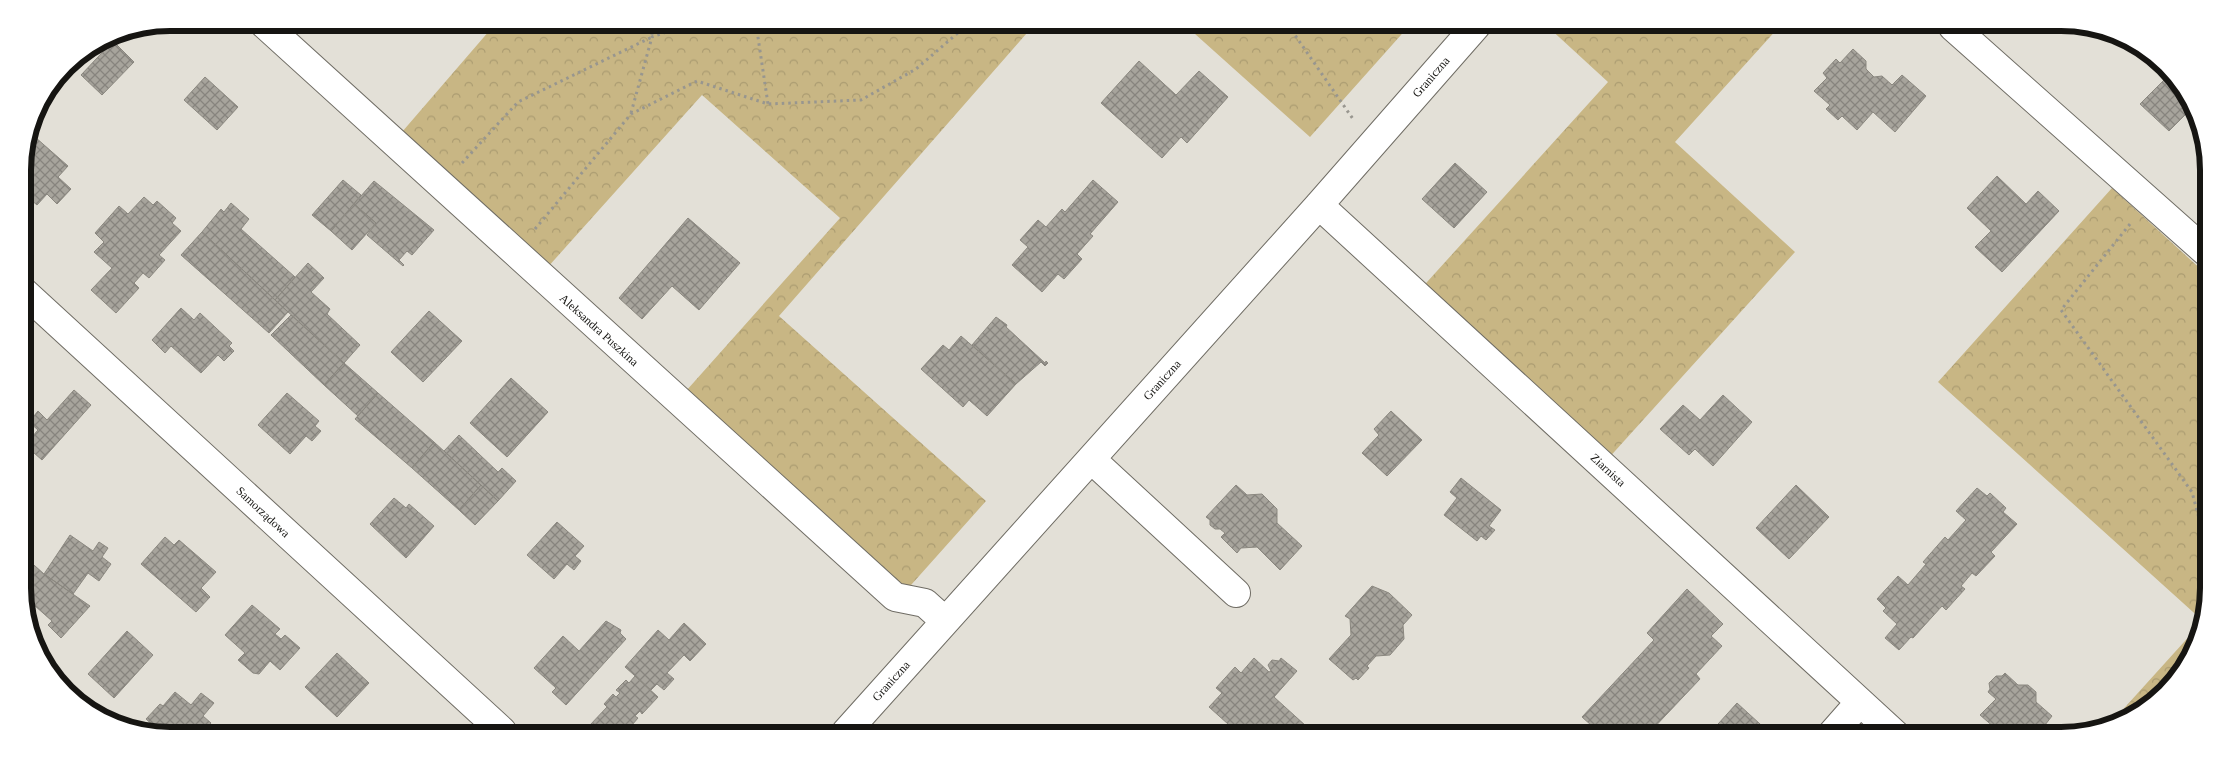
<svg xmlns="http://www.w3.org/2000/svg" width="2231" height="758" font-family="Georgia,serif">
<style>
.forest{fill:url(#forest-crowns)}
.building{fill:url(#building-cross-hatch);stroke:#8b8880}
.lines{fill:none;stroke-linecap:round;stroke-linejoin:round}
.minor-casing{stroke:#6f6c64;stroke-width:30}
.path{stroke:#98968f;stroke-width:3;stroke-dasharray:2.5 4;stroke-linecap:butt}
.minor{stroke:#fff;stroke-width:28}
.labels{text-anchor:middle;stroke-width:5;stroke-linejoin:round;paint-order:stroke}
.street-label{font-size:12px;fill:#161512;stroke:#fff}
.rim{fill:none;stroke:#161512;stroke-width:6}
</style>
<defs>
<pattern id="forest-crowns" width="20" height="18" patternUnits="userSpaceOnUse" patternTransform="scale(1.25)"><rect width="20" height="18" fill="#c8b684"/><path d="M2 6a3 3 0 1 1 6 0M12 15a3 3 0 1 1 6 0" fill="none" stroke="#ab9c71"/></pattern>
<pattern id="building-cross-hatch" width="8" height="8" patternUnits="userSpaceOnUse" patternTransform="scale(1.25)"><rect width="8" height="8" fill="#a7a49c"/><path d="M0 0l8 8M0 8l8-8" fill="none" stroke="#87847e"/></pattern>
</defs>
<rect width="100%" height="100%" fill="#e3e0d7"/>
<path class="forest" d="M 496,23 L 1034,25 L 779,316 L 986,501 L 903,594 L 686,391 L 840,218 L 702,95 L 547,268 L 402,132 Z
M 1185,25 L 1409,26 L 1310,137 Z
M 1547,26 L 1779,27 L 1675,142 L 1795,252 L 1606,461 L 1418,292 L 1608,82 Z
M 2112,188 L 2205,273 L 2203,626 C 2197,640 2192,656 2184,669 C 2170,691 2134,721 2108,726 L 2203,621 L 1938,382 Z"/>
<path class="building" d="M 113,41 L 134,62 L 102,95 L 81,75 Z
M 1853,49 L 1866,61 L 1866,69 L 1874,77 L 1882,76 L 1892,85 L 1902,75 L 1926,96 L 1895,132 L 1873,112 L 1857,130 L 1842,116 L 1838,120 L 1826,109 L 1830,105 L 1814,91 L 1827,78 L 1823,73 L 1836,59 L 1840,63 Z
M 2147,58 L 2172,73 L 2190,110 L 2169,131 L 2140,104 L 2167,77 Z
M 1139,61 L 1176,95 L 1199,71 L 1228,97 L 1187,143 L 1181,137 L 1162,158 L 1101,103 Z
M 205,77 L 238,107 L 217,130 L 184,100 Z
M 35,137 L 68,166 L 58,177 L 71,189 L 57,204 L 47,194 L 37,205 L 23,193 L 23,161 L 26,147 Z
M 1455,163 L 1487,192 L 1454,228 L 1422,199 Z
M 1997,176 L 2026,204 L 2038,191 L 2059,211 L 2002,272 L 1975,247 L 1991,231 L 1967,208 Z
M 343,180 L 361,195 L 331,231 L 312,215 Z
M 1093,180 L 1118,202 L 1090,234 L 1093,236 L 1077,254 L 1082,259 L 1064,279 L 1058,274 L 1042,292 L 1012,265 L 1028,247 L 1020,240 L 1038,220 L 1046,227 L 1062,209 L 1065,212 Z
M 374,181 L 434,230 L 412,255 L 407,251 L 399,260 L 404,265 L 403,266 L 367,235 L 376,223 L 354,204 Z
M 144,197 L 153,205 L 157,201 L 176,218 L 172,223 L 181,231 L 159,255 L 165,260 L 149,278 L 143,273 L 134,283 L 139,288 L 116,313 L 91,290 L 112,268 L 94,252 L 104,242 L 95,233 L 119,206 L 128,214 Z
M 231,203 L 249,219 L 241,229 L 295,277 L 275,300 L 202,232 L 221,209 L 224,212 Z
M 354,204 L 376,223 L 352,250 L 331,231 Z
M 688,218 L 740,263 L 699,310 L 672,286 L 642,319 L 619,298 Z
M 202,232 L 288,312 L 269,333 L 181,255 Z
M 308,263 L 324,278 L 311,292 L 330,309 L 327,314 L 360,345 L 344,363 L 275,300 Z
M 181,308 L 194,320 L 200,313 L 232,343 L 229,346 L 234,351 L 224,361 L 218,355 L 201,373 L 171,346 L 165,353 L 152,340 Z
M 429,311 L 462,341 L 423,382 L 391,352 Z
M 291,315 L 344,363 L 324,385 L 271,335 Z
M 996,317 L 1007,325 L 1006,327 L 1045,363 L 1046,361 L 1048,363 L 1045,366 L 1041,362 L 1016,384 L 972,345 Z
M 961,336 L 1016,384 L 987,416 L 969,400 L 963,407 L 921,369 L 943,345 L 949,350 Z
M 344,363 L 378,393 L 358,416 L 324,385 Z
M 511,378 L 548,412 L 507,457 L 470,423 Z
M 74,390 L 91,405 L 42,460 L 25,445 L 38,430 L 29,422 L 38,411 L 47,420 Z
M 287,393 L 319,421 L 315,426 L 321,431 L 312,441 L 306,436 L 290,454 L 258,425 Z
M 378,393 L 434,442 L 412,468 L 355,419 Z
M 1723,395 L 1752,422 L 1713,466 L 1695,449 L 1689,455 L 1660,429 L 1683,405 L 1700,420 Z
M 1391,411 L 1422,440 L 1387,476 L 1362,453 L 1379,435 L 1374,429 Z
M 459,435 L 498,472 L 502,468 L 516,481 L 498,501 L 444,451 Z
M 434,442 L 481,485 L 459,510 L 412,468 Z
M 1461,478 L 1501,510 L 1489,526 L 1495,530 L 1486,540 L 1481,536 L 1477,541 L 1444,515 L 1457,498 L 1450,492 Z
M 481,485 L 498,501 L 475,525 L 459,510 Z
M 1236,485 L 1247,495 L 1262,494 L 1277,509 L 1277,523 L 1302,546 L 1280,570 L 1257,547 L 1241,548 L 1237,553 L 1221,537 L 1225,533 L 1220,529 L 1215,529 L 1210,525 L 1210,520 L 1206,517 Z
M 1796,485 L 1829,517 L 1789,559 L 1756,528 Z
M 1977,488 L 1987,496 L 1990,493 L 2006,508 L 2003,512 L 2017,524 L 1991,552 L 1995,556 L 1976,576 L 1972,573 L 1961,586 L 1965,589 L 1946,610 L 1942,606 L 1913,638 L 1911,637 L 1899,650 L 1885,638 L 1897,624 L 1883,611 L 1886,608 L 1877,599 L 1898,576 L 1908,585 L 1926,564 L 1923,562 L 1945,537 L 1948,540 L 1966,520 L 1956,511 Z
M 394,498 L 406,508 L 409,504 L 434,526 L 406,558 L 370,524 Z
M 557,522 L 584,546 L 575,556 L 581,561 L 574,570 L 567,564 L 554,579 L 527,555 Z
M 70,535 L 93,551 L 99,542 L 108,548 L 102,557 L 111,564 L 99,581 L 88,573 L 73,594 L 44,574 Z
M 165,537 L 174,545 L 179,540 L 216,572 L 201,588 L 210,597 L 196,612 L 141,564 Z
M 25,557 L 44,574 L 90,606 L 61,638 L 48,625 L 52,621 L 25,597 Z
M 1372,586 L 1389,593 L 1412,615 L 1403,625 L 1404,639 L 1390,655 L 1376,656 L 1367,666 L 1369,668 L 1358,680 L 1356,678 L 1353,680 L 1329,659 L 1351,635 L 1350,619 L 1345,616 Z
M 1687,589 L 1723,624 L 1711,636 L 1722,646 L 1696,674 L 1700,679 L 1648,734 L 1601,734 L 1582,717 L 1654,640 L 1647,633 Z
M 252,605 L 280,629 L 275,634 L 281,639 L 285,635 L 300,648 L 280,670 L 270,661 L 259,674 L 253,673 L 238,660 L 245,653 L 225,635 Z
M 606,621 L 621,630 L 620,633 L 626,639 L 566,705 L 552,692 L 556,688 L 534,668 L 563,636 L 579,651 Z
M 684,623 L 706,644 L 690,661 L 684,655 L 667,673 L 674,679 L 664,690 L 657,684 L 651,690 L 625,667 L 658,630 L 669,640 Z
M 127,631 L 153,655 L 114,698 L 88,674 Z
M 337,653 L 369,683 L 337,717 L 305,687 Z
M 1254,658 L 1269,672 L 1271,671 L 1268,665 L 1272,660 L 1279,661 L 1281,658 L 1297,671 L 1274,697 L 1306,726 L 1299,733 L 1238,733 L 1209,707 L 1222,693 L 1216,688 L 1235,667 L 1241,673 Z
M 2005,673 L 2018,685 L 2028,685 L 2036,692 L 2036,702 L 2052,716 L 2045,725 L 2057,735 L 2003,735 L 1980,715 L 1996,699 L 1988,692 L 1990,689 L 1989,683 L 1996,676 L 2002,676 Z
M 635,676 L 658,697 L 642,714 L 640,711 L 635,716 L 638,718 L 626,732 L 597,732 L 590,725 L 607,707 L 604,704 L 613,694 L 616,697 L 620,693 L 616,690 L 626,680 L 629,683 Z
M 175,692 L 191,705 L 201,693 L 214,703 L 203,716 L 211,723 L 204,731 L 152,730 L 155,727 L 146,719 L 160,704 L 163,706 Z
M 1737,703 L 1771,734 L 1709,734 Z"/>
<g class="lines">
<defs>
<path id="minor" d="M 263,23 L 895,597 L 925,603 L 945,621
M 1953,27 L 2205,251
M 1319,205 L 1896,735
M 24,292 L 502,731
M 1091,459 L 1236,593
M 846,732 L 1319,205 L 1476,26
M 1831,735 L 1860,702"/>
</defs>
<use href="#minor" class="minor-casing"/>
<path class="path" d="M 756,24 L 768,104
M 1288,25 L 1353,119
M 631,113 L 652,37 L 689,24
M 462,163 L 518,102 L 652,37 L 652,24
M 2130,224 L 2061,310 L 2192,492 L 2204,537
M 535,229 L 631,114 L 697,81 L 768,104 L 861,100 L 916,69 L 967,25"/>
<use href="#minor" class="minor"/>
</g>
<g class="labels">
<g class="street-label">
<text transform="translate(1431 77) rotate(-49)" y="4">Graniczna</text>
<text transform="translate(599 330) rotate(42)" y="4">Aleksandra Puszkina</text>
<text transform="translate(1162 380) rotate(-48)" y="4">Graniczna</text>
<text transform="translate(1608 470) rotate(43)" y="4">Ziarnista</text>
<text transform="translate(263 512) rotate(43)" y="4">Samorządowa</text>
<text transform="translate(891 681) rotate(-48)" y="4">Graniczna</text>
</g>
</g>
<path d="M0 0H2231V758H0ZM170 31H2061A139 139 0 0 1 2200 170V588A139 139 0 0 1 2061 727H170A139 139 0 0 1 31 588V170A139 139 0 0 1 170 31Z" fill="#fff" fill-rule="evenodd"/>
<path class="rim" d="M170 31H2061A139 139 0 0 1 2200 170V588A139 139 0 0 1 2061 727H170A139 139 0 0 1 31 588V170A139 139 0 0 1 170 31Z"/>
</svg>
